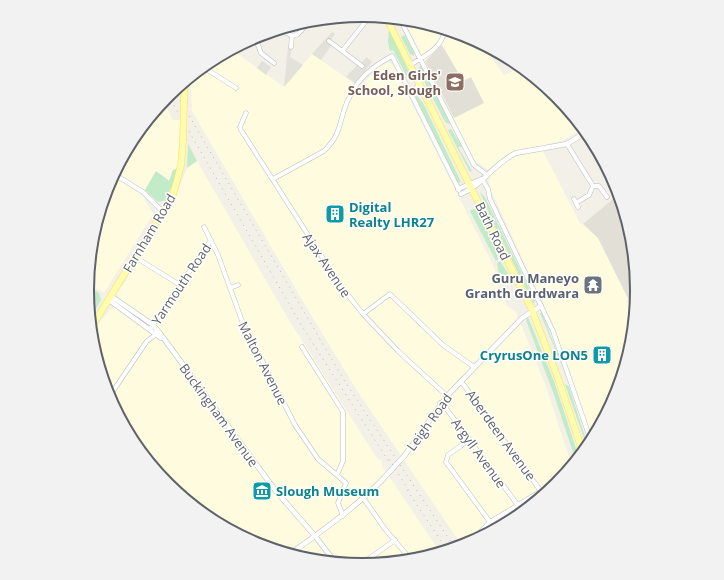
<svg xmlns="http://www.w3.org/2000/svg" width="724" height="580" font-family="'Open Sans',sans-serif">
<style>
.commercial{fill:#fffbdf}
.industrial{fill:#e2e2db}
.education{fill:#e2e0d6}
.green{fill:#c2ebc7}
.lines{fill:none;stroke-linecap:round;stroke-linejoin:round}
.minor-casing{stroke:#bbbec3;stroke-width:5}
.tertiary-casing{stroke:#bbbec3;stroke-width:5.5}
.primary-casing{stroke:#fde255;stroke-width:7}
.minor{stroke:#fff;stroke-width:4}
.tertiary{stroke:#fff;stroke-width:4.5}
.primary{stroke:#fffbaf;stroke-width:6}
.rail{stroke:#b8b9ba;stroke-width:1;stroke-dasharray:1 5;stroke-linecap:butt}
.tertiary-bridge-casing{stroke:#bbbec3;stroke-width:5.5;stroke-linecap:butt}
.primary-bridge-casing{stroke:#fde255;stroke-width:7;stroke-linecap:butt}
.tertiary-bridge{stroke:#fff;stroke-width:4.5}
.primary-bridge{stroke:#fffbaf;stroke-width:6}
.labels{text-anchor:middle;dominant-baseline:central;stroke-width:3;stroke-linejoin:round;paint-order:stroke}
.education-label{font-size:13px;font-weight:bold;fill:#785e54;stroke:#fff;text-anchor:end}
.culture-label{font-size:13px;font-weight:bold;fill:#0d838f;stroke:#fff;text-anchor:start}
.street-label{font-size:13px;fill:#5e6269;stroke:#fff}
.worship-label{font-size:13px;font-weight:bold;fill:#5b616d;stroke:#fff;text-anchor:end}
.rim{fill:none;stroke:#5e6269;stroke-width:2}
</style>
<rect width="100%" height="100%" fill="#f2f0e7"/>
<!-- commercial -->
<path class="commercial" d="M403,19L416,20L467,36L481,43L504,75L522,67L557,96L583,128L562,141L547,144L543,151L580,223L583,224L598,238L628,299L626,301L635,314L632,344L616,395L592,440L556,332L490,188L489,175L492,172L474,160Z
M232,49V50L284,87L312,54L354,83L359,89L376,69L388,62L392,64L495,269V280L507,306L515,311L523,329L545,384L572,466L556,485L515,519L462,546L356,389L305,305L189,106L192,109L190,77L209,61Z
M163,101L173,120H180L178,168L169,181L167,178L156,171L145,190L115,171L133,137Z
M197,161L287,317L377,458L382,461V466L440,552L415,560L362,565L308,560L257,544L209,519L167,484L133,443L108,395L92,343L91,332L110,310L114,308L119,299L117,294L142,256L173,202L187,168Z
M112,176L143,196L153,214L104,293L88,283V275L96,262L90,258L92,241L102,225L98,217L108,185Z"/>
<!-- industrial -->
<path class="industrial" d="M332,32L335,34L330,41L333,43L321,60L312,54Z
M288,47L292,48L290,57L303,65L284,87Z
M367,57L372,62L355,83L346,77L357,65L351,60L354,58L361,63Z
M262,61L271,67L266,75L257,68Z"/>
<!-- education -->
<path class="education" d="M442,45L463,81L471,77L484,103L454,118L425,61Z
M619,194L632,237L637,290L635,312L598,238L583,224Z"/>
<!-- green -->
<path class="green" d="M389,29L413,81H411L407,77L393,50L390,51L388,42Z
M405,35L414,52V56L410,54L401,37Z
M421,65L450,123L449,124L445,122L418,69Z
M416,95L423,103L461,182L457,183L415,100Z
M451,129L462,147H458L472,171L470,172L451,136L448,130Z
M188,144L197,161L187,168Z
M178,168L172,186L164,201L158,202L145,190L156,171L169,181L173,170Z
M480,192L485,197L535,301L533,303L490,216Z
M473,209H476L494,245L498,259L496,261L470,211Z
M500,261L509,275L500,280L497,263Z
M87,285L99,293L101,300L90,319Z
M540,313H542L570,385Z
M528,317L555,384L579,458L576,461L554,395L526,320Z
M565,384L569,387L588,446L587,447Z"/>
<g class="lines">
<defs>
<path id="minor" d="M400,19L474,165L487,175
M280,29L292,36L298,34L311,20
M255,37L261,53L274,63
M329,41L362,66
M291,47L292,36
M343,50L366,21L374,16
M410,65C424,57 445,46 444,29
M203,67L236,88
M411,93L420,84
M246,113L240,127L241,130L340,285L363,314L398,351L447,396
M567,144L593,186
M114,174L143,192L163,212
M273,179L324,151C344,132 338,118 350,96C358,78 375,65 392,56L459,190
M482,179L488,189L490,199L553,331L591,441
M593,186H599L607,197
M574,199L578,207
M576,203L589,195L593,186
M204,227L218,255L242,321L295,425L318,459L346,483L338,503L343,516
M135,257L180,285
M230,288L238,285
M363,314L390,294L443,345L474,367
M150,329L211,240
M302,347L343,412V461L337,475
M461,381L540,490
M109,397L147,341L158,333
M440,403L445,407L517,504
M469,440L448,455L446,462L490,522
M364,499L385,529L411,560
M479,538L481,531L490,522L561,479
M360,565L395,540"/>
<path id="tertiary" d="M458,189L482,179
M461,194C483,185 494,163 516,153L567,144L586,132
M111,296L153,325L159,332L275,490L315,536L335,562
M109,300L161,338
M405,455L447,396L522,318L541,306
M290,554C323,530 355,508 383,479"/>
<path id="primary" d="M386,17L532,310L559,381L583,453
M184,100L185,81
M91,328L173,195L181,165L183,141"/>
</defs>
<!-- minor casing -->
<use href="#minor" class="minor-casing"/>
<!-- tertiary casing -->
<use href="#tertiary" class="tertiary-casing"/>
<!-- primary casing -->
<use href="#primary" class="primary-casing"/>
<!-- minor -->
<use href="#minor" class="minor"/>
<!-- tertiary -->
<use href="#tertiary" class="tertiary"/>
<!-- primary -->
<use href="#primary" class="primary"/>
<!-- rail -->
<path class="rail" d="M174,90L344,380L455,548
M168,95L303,328L391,465
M389,459L411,494
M407,490L447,550"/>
<defs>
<path id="tertiary-bridge" d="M383,479L405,455"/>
<path id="primary-bridge" d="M183,141L184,100"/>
</defs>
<!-- tertiary-bridge casing -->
<use href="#tertiary-bridge" class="tertiary-bridge-casing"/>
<!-- primary-bridge casing -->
<use href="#primary-bridge" class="primary-bridge-casing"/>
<!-- tertiary-bridge -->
<use href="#tertiary-bridge" class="tertiary-bridge"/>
<!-- primary-bridge -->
<use href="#primary-bridge" class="primary-bridge"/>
</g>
<!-- icons -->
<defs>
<symbol id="school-square" viewBox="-11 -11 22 22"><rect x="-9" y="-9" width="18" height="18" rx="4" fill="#8d6e63" stroke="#fff"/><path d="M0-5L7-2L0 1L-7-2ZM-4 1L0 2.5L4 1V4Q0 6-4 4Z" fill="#fff"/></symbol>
<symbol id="building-square" viewBox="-11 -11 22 22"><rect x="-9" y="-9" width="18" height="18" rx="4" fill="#0f9aa8" stroke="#fff"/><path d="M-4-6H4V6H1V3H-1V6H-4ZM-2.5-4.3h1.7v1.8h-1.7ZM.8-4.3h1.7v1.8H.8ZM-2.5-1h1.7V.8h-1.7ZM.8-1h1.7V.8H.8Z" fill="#fff"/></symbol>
<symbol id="temple-square" viewBox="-11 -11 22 22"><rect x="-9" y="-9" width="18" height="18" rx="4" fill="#6b7280" stroke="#fff"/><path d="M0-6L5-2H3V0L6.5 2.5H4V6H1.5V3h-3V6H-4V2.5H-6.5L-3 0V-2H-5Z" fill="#fff"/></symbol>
<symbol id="museum-square" viewBox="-11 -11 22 22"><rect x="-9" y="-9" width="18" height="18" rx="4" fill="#0f9aa8" stroke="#fff"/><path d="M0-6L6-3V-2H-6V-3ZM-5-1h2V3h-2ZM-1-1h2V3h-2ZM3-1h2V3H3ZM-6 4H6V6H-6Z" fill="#fff"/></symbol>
</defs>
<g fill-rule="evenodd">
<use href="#school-square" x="444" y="71" width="22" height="22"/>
<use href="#building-square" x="324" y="203" width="22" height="22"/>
<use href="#temple-square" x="582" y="274" width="22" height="22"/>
<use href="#building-square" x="591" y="344" width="22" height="22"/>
<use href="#museum-square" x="251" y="480" width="22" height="22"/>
</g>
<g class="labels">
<!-- education labels -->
<g class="education-label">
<text x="441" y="75">Eden Girls'<tspan x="441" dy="15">School, Slough</tspan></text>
</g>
<!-- culture labels -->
<g class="culture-label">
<text x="349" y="207">Digital<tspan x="349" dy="15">Realty LHR27</tspan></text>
<text x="588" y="355" text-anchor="end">CryrusOne LON5</text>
<text x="276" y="491">Slough Museum</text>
</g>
<!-- street labels -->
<g class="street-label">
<text transform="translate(493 231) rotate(64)">Bath Road</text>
<text transform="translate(149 233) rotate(-59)">Farnham Road</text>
<text transform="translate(327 265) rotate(56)">Ajax Avenue</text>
<text transform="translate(181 284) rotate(-56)">Yarmouth Road</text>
<text transform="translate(263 363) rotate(63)">Malton Avenue</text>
<text transform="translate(219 415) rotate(54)">Buckingham Avenue</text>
<text transform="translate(429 422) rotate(-54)">Leigh Road</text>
<text transform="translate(501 435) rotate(54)">Aberdeen Avenue</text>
<text transform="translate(479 453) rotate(54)">Argyll Avenue</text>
</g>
<!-- worship labels -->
<g class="worship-label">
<text x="579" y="278">Guru Maneyo<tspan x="579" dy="15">Granth Gurdwara</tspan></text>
</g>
</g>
<!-- crop -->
<path d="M0 0H724V580H0ZM94 290a268 268 0 1 1 536 0a268 268 0 1 1-536 0Z" fill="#f2f2f3" fill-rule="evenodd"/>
<path class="rim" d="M94 290a268 268 0 1 1 536 0a268 268 0 1 1-536 0Z"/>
</svg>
